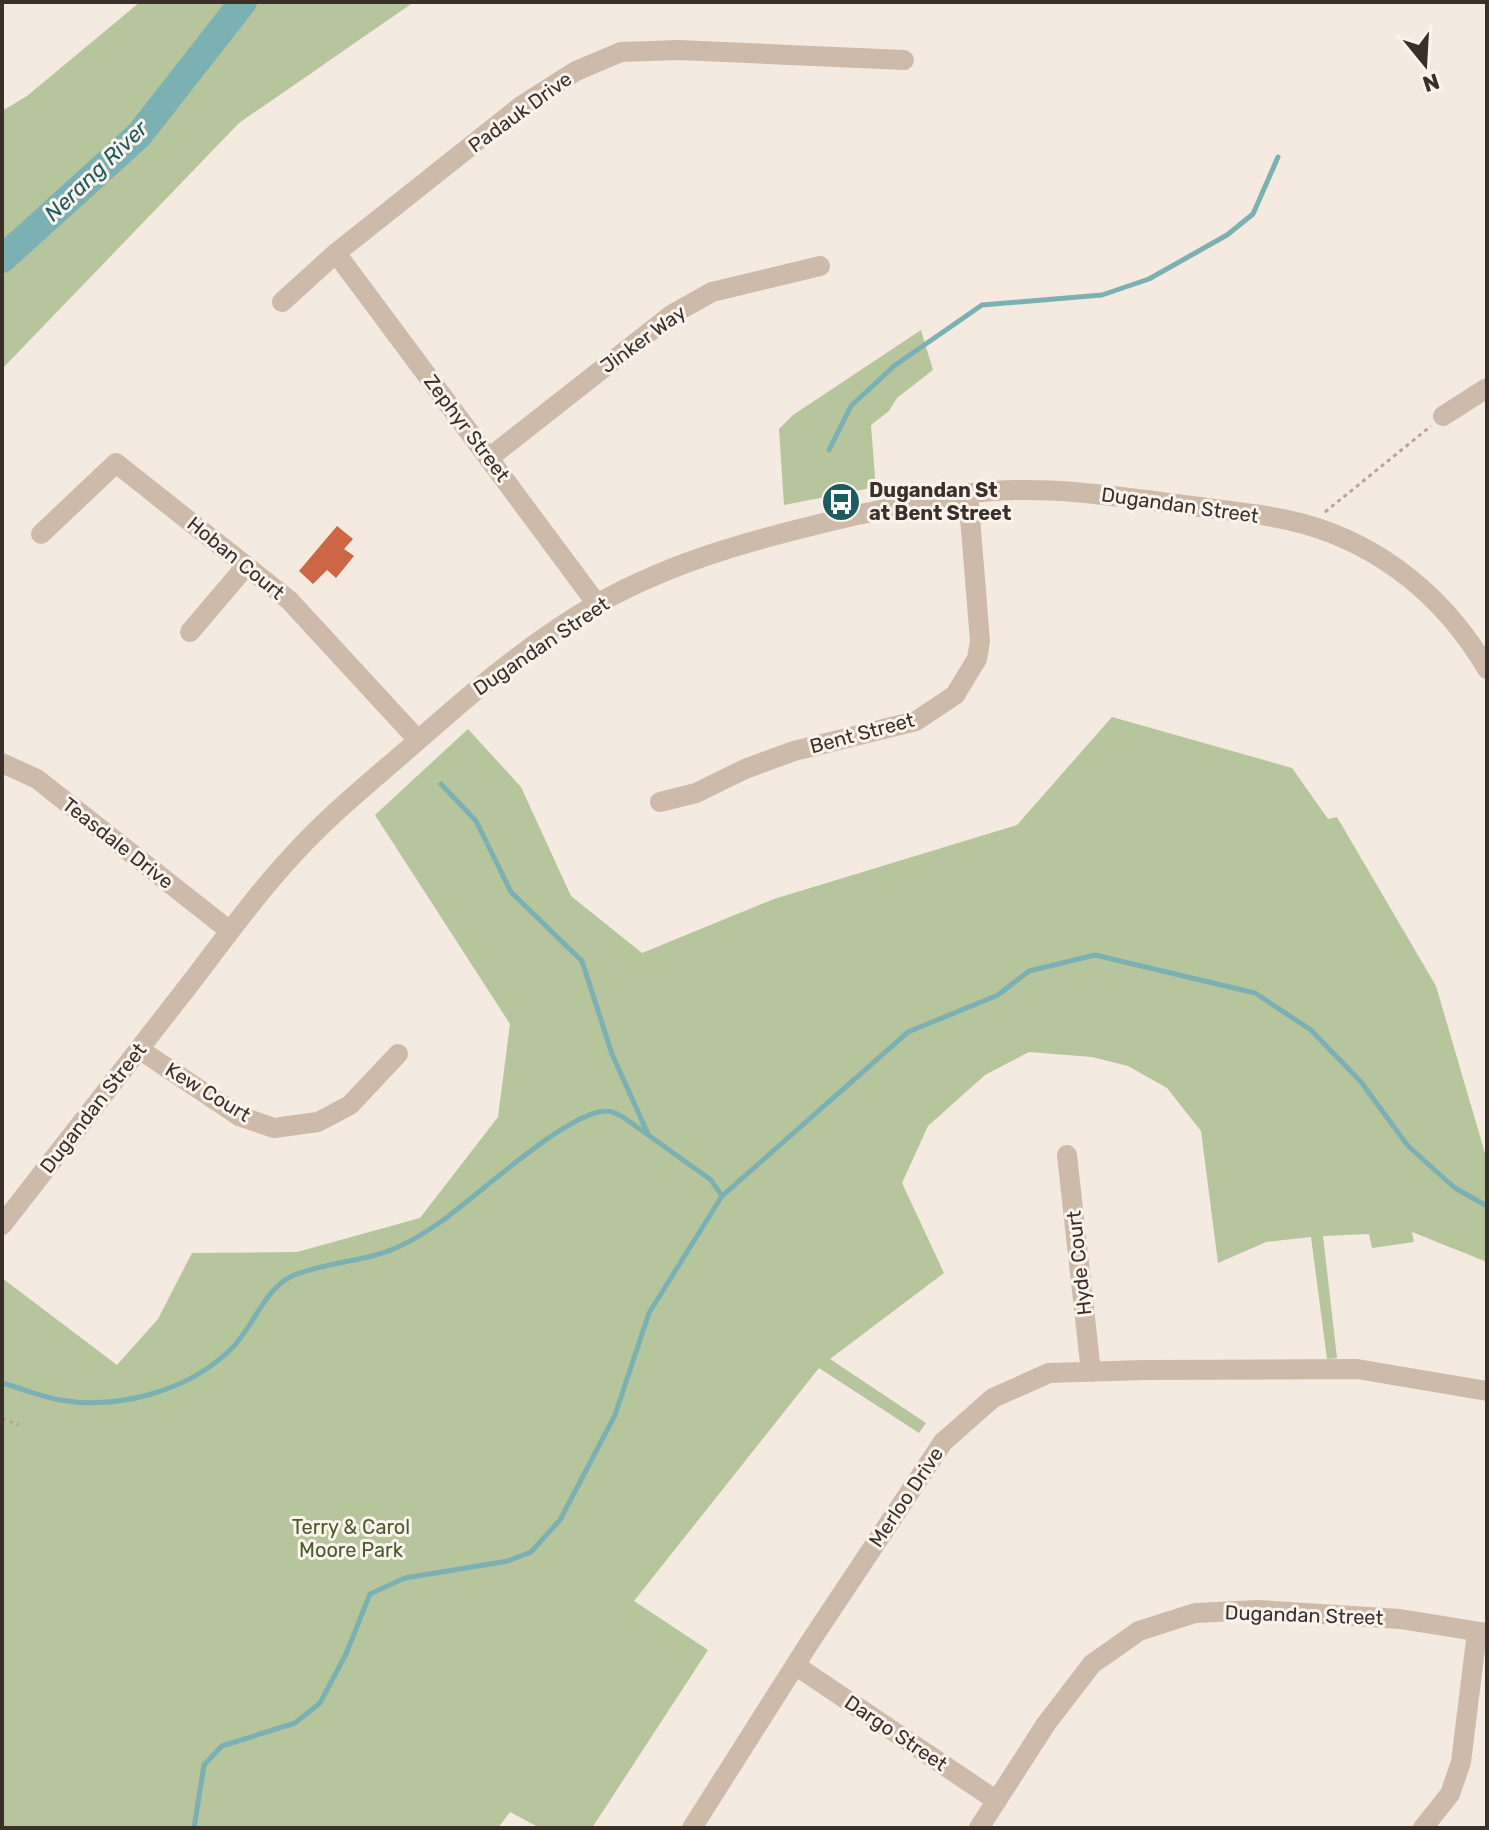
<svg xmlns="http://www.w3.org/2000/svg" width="1489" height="1830" font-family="Rubik,sans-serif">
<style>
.green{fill:#b7c59d}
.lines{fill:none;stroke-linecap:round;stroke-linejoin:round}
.stream{stroke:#7cb1b3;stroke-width:5}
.river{stroke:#7cb1b3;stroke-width:28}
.building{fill:#cd6644}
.path{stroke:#baa493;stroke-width:3;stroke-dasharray:4 4;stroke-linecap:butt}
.minor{stroke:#cebaa9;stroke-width:20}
.labels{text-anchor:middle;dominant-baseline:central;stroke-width:6;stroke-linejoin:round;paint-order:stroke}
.street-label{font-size:20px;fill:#3b2f2a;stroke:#fbf4ec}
.poi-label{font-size:20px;font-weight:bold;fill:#3b2f2a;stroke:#fbf4ec;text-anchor:start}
.park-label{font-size:20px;fill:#495b2b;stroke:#fbf4ec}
.water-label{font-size:22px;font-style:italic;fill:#1c5b5f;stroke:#fbf4ec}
</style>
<rect width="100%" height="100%" fill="#f4eadf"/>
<!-- green -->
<path class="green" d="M140,2H414L239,123L2,369V111L27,96Z
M921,330L933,370L897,398L889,411L871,425L875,477L871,488L784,505L779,429L793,415Z
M1112,717L1292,768L1328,819L1337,817L1436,986L1487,1160V1262L1412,1232L1414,1242L1372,1248L1369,1234L1323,1236L1337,1358L1327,1359L1311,1237L1266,1242L1218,1263L1201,1131L1167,1088L1128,1066L1092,1057L1029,1052L985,1075L928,1126L902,1183L944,1273L830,1359L926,1423L919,1433L819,1368L634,1601L708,1650L592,1828H540L510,1812L498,1828H2V1278L117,1365L158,1319L192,1253L297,1252L420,1218L498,1117L510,1024L375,815L468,729L521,787L571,896L642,953L774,899L1017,825Z"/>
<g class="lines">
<!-- stream -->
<path class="stream" d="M829,450L851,406L894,366L982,305L1102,295L1149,279L1227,235L1253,214L1278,157
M441,784L476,821L511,892L582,961L612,1054L648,1134
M2,1383C21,1388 41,1397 60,1400C118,1410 187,1391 229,1351C252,1330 260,1298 285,1280C302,1268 350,1262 372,1256C398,1250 420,1236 442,1221C476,1197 569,1110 607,1111C612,1111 619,1115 623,1117L711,1180L722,1196
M194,1828L204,1765L222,1746L295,1723L320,1703L346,1654L370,1594L405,1578L508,1561L531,1552L560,1520L615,1415L649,1313L722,1196L908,1032L998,995L1029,971L1095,955L1255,993L1311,1030L1361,1082L1408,1146L1455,1188L1487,1206"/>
<!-- river -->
<path class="river" d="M2,259L139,135L243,2"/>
</g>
<!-- building -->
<path class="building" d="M337,526L353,539L344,549L354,556L336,578L327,570L313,584L299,571Z"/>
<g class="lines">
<!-- path -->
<path class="path" d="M1325,512L1431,426
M2,1418L19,1425"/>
<!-- minor -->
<path class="minor" d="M336,253L597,604
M282,302L336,253L521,106L576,71L621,52L679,50L904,60
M1443,416L1487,388
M489,458L671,315L712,292L820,266
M41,534L116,463L289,600L418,740
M190,632L246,566
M2,763L37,779L230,931
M660,802L696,793L745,769L794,751L916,721L955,695L977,659L980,641L968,493
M139,1049L239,1116L274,1128L318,1122L350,1105L398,1054
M1067,1155L1091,1372
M2,1225C64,1145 126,1065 189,985C222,942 255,896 292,856C327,817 368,784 407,750C467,697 527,644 597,604C678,558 767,536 857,515C902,506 948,494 993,491C1055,487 1116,496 1177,504C1219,510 1263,513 1304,524C1383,546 1446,599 1487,669
M795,1665L997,1801
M692,1828L808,1645L943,1442L993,1398L1049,1373L1144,1370L1357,1369L1487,1391
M979,1828L1046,1724L1092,1664L1139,1631L1195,1613L1258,1610L1400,1619L1487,1633
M1423,1828L1450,1794L1461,1762L1477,1632"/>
</g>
<!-- icons -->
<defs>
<symbol id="bus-disc" viewBox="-11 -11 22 22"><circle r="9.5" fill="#1c5b5f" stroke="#fbf4ec"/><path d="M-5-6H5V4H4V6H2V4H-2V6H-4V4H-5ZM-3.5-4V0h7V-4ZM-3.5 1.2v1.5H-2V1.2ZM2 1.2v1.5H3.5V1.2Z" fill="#fff"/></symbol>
</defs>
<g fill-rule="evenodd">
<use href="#bus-disc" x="819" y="480" width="44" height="44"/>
</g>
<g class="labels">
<!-- street labels -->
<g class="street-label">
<text transform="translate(520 112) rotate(-36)">Padauk Drive</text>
<text transform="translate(643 339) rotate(-36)">Jinker Way</text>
<text transform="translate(467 428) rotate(53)">Zephyr Street</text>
<text transform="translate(1180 505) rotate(8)">Dugandan Street</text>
<text transform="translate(236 558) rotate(39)">Hoban Court</text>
<text transform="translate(541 646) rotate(-34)">Dugandan Street</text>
<text transform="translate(862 733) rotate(-15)">Bent Street</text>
<text transform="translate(118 843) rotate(38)">Teasdale Drive</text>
<text transform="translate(208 1092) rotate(31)">Kew Court</text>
<text transform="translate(93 1108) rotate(-52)">Dugandan Street</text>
<text transform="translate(1079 1263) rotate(-96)">Hyde Court</text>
<text transform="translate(906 1497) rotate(-56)">Merloo Drive</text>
<text transform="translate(1304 1615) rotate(2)">Dugandan Street</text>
<text transform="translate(896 1733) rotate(34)">Dargo Street</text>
</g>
<!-- poi labels -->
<g class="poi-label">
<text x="869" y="490">Dugandan St<tspan x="869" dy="23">at Bent Street</tspan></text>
</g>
<!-- park labels -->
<g class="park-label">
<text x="351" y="1527">Terry &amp; Carol<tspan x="351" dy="23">Moore Park</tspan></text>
</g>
<!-- water labels -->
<g class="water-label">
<text transform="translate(96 171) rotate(-44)">Nerang River</text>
</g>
</g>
<!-- border -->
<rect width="1489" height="1830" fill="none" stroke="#3b2f2a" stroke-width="8"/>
<!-- north arrow -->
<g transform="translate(1425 64) rotate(162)" stroke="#fbf4ec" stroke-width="6" paint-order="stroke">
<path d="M0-6L14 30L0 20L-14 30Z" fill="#3b2f2a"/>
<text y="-12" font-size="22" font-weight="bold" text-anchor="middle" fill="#3b2f2a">N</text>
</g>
</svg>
